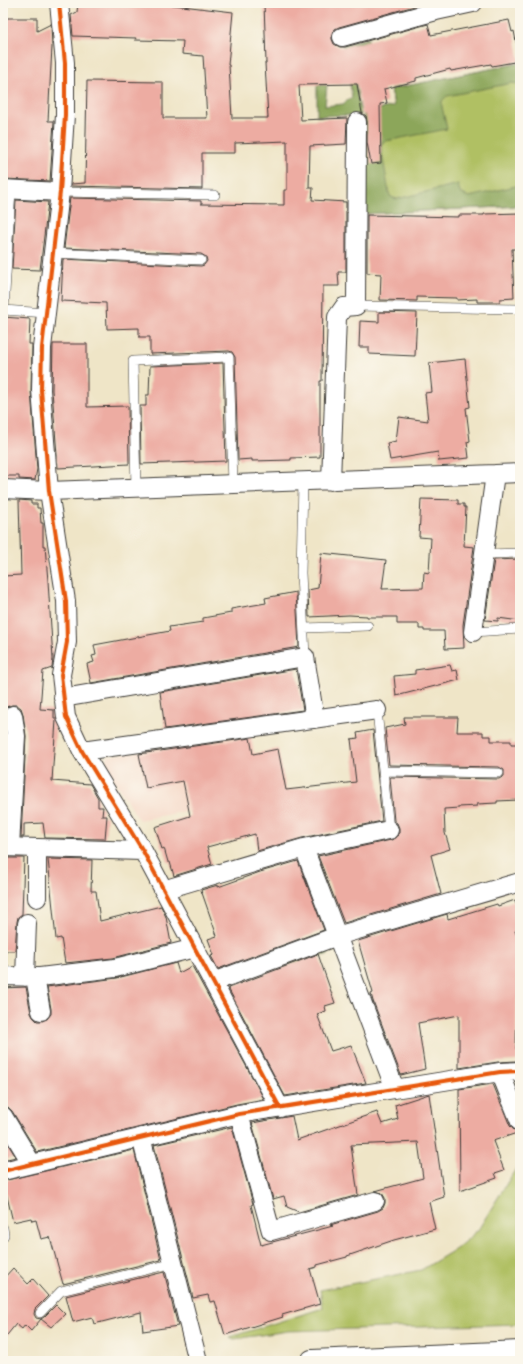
<svg xmlns="http://www.w3.org/2000/svg" width="523" height="1364" font-family="Alegreya,serif">
<style>
.built{fill:#f5d3c1}
.green{fill:#b0c064;stroke:#666e40}
.forest{fill:#8ca65a;stroke:#54613b}
.building{fill:#edaca2}
.lines{fill:none;stroke-linecap:round;stroke-linejoin:round}
.lane-casing{stroke:#3c3a36;stroke-width:10}
.street-casing{stroke:#3c3a36;stroke-width:20}
.primary-casing{stroke:#3c3a36;stroke-width:24}
.lane{stroke:#fff;stroke-width:9}
.street{stroke:#fff;stroke-width:18}
.primary{stroke:#fff;stroke-width:22}
.cycleway-casing{stroke:#fbf7ec;stroke-width:6}
.cycleway{stroke:#e8590c;stroke-width:4}
</style>
<rect width="100%" height="100%" fill="#fbf7ec"/>
<filter id="ink" filterUnits="userSpaceOnUse"><feTurbulence type="fractalNoise" baseFrequency=".025" numOctaves="2"/><feDisplacementMap in="SourceGraphic" scale="8" xChannelSelector="R" yChannelSelector="G"/><feConvolveMatrix kernelMatrix="1 2 1 2 8 2 1 2 1" color-interpolation-filters="sRGB"/></filter>
<filter id="wash" filterUnits="userSpaceOnUse"><feTurbulence type="fractalNoise" baseFrequency=".012" numOctaves="4" result="noise"/><feDisplacementMap in="SourceGraphic" scale="16" xChannelSelector="R" yChannelSelector="G"/><feGaussianBlur stdDeviation="0.9" result="paint"/><feColorMatrix in="noise" values="0 0 0 0 0 0 0 0 0 0 0 0 0 0 0 0 0 1.4 0 .05"/><feComposite in="paint" operator="in"/></filter>
<g filter="url(#wash)">
<rect width="100%" height="100%" fill="#efe5c7"/>
<!-- built -->
<path class="built" d="M251,733L262,797L139,820L104,764L108,756Z"/>
<!-- green -->
<path class="green" d="M520,63V206L362,214L364,112L394,106L391,89Z
M520,1162V1324L288,1331L234,1339L230,1337L323,1308L320,1290L421,1270L456,1249L478,1230Z"/>
<!-- forest -->
<path class="forest" d="M368,38V41L349,45L361,115L317,116V85H327L325,106L343,104L352,97L343,44Z
M520,63V84L512,83L447,96L442,101V107L447,129L386,141L382,143L381,147L389,193L391,197L397,199L458,184L460,193L469,197L520,185V206L362,214L364,112L394,106L391,89Z
M327,949L329,954L287,967L283,972L281,964Z"/>
<g id="blocks">
<!-- building -->
<path class="building" d="M78,3H157L233,12L228,65H229L232,118H268L265,63H266L264,3H422V4L339,27L335,29L332,34V39L334,44L340,47H345L428,24L431,35L509,20L512,32L514,31L520,61L492,66L491,64L451,71L450,69L416,78V81L384,89L387,103L380,104L381,163L371,164L367,142V122L366,116L362,113L357,84L299,85L301,120L347,118L346,144L310,146L309,188H313L312,200L346,202V272H338L339,286H323L322,381H320V457L291,458V460L252,461V459L238,460L235,357L232,352L229,351L150,354V337H139V328L107,329L106,303L61,301L63,259L201,266L204,265L207,261L206,257L201,254L64,248L70,198L201,201V204L284,205V190H287V141L235,143V153H202V189L71,186V184L85,183L87,81L163,82V118H207L203,56L182,54L183,41L135,40L136,38L73,36L71,15L77,12Z
M6,18H37V31L51,24L52,47L48,121H54L50,181L3,179V64H6Z
M16,200L48,202L40,270L12,269Z
M520,213V249H512L514,298L500,299V302H477V299L457,300V298L417,297V301L380,300L381,274L367,273V215L459,217V215H484V214Z
M379,312L417,313L415,356L369,354V347H359L360,321L379,322Z
M3,317L30,319L29,344H32L31,391L37,469L35,480L19,479V476H3Z
M53,344H87V407L128,406L129,464L58,468L52,390Z
M465,359L470,407L466,408L470,441L467,442L469,458L439,461L438,452L390,460L387,443L396,441L399,417L428,421L425,393L432,392L429,363Z
M223,363L226,461L141,464L140,406H146V395H149L150,366Z
M421,499L458,500V504H464V507H466L464,546L474,547L463,625L464,648L445,649L444,631H424V629H419V624H397V617H367V616L349,615L309,617L308,590L318,588L321,553L386,560L382,589L423,588L424,572L429,573L431,538L419,537Z
M19,500L31,501V504H37V508H40L41,523H43V546H45L48,581L53,659L52,668L43,671L40,709L54,710V718H56V720L52,781L90,784L98,798V807H103L102,816H107L105,839L45,838L43,823L24,824V837H21L26,736L23,714L21,708L17,705H12L6,707L3,713V576L21,575Z
M520,559V621L498,618V621L485,620L494,560Z
M296,592L299,647L91,683L87,664L94,662L92,656L96,655L94,645L170,631L169,627L203,622V618L231,613V609L266,603L265,598Z
M450,665L452,671L457,670L459,680L396,696L394,676L415,674V670Z
M296,669L303,710L165,729L160,692Z
M404,717H458L457,732H483V736H491V741H511V744H520L519,800L497,801V803L477,804V806L459,807V808L444,809L445,833L450,849L431,855L441,894L344,923L318,856L391,840L396,838L399,833V828L397,823L394,821L390,777L499,779L504,776V770L499,767L389,765L385,728L405,724Z
M3,719L5,736L3,782Z
M373,730L382,821L302,838L257,851L255,834L207,847L212,864L174,876L170,862H168L164,848L162,849L155,827L190,816L183,781L146,788L139,754L250,738L253,754L278,749L286,790L356,782L351,739L358,738L357,733Z
M3,858H24L22,914L18,917L17,922L15,951H3Z
M48,859L92,860L91,891H96L100,921L161,906L166,917L171,943L113,958L65,963L61,938L56,939Z
M298,861L324,930L218,969L211,956L214,955L208,939L217,936L201,890L218,885V887L260,872Z
M515,900L520,915V929L515,931L519,941L520,983V998H517L516,1049H518L517,1061L498,1062L459,1068V1015L418,1023L425,1069L401,1075L373,1001L371,994L373,993L358,941L447,914L448,919L497,904L498,906Z
M318,954L335,1003L325,1006L326,1011L317,1014L331,1051L351,1045L366,1083L285,1096L228,988Z
M176,963L179,973L192,966L264,1099L237,1104L37,1152L12,1111L8,1107L3,1106V988L26,987L31,1013L33,1017L37,1021H42L47,1019L51,1014V1009L47,987L117,978Z
M493,1084L510,1126L514,1130L520,1132L493,1141L504,1170L495,1173L497,1178L460,1191L459,1089Z
M429,1094L444,1197L429,1202L435,1229L394,1240L347,1256V1257L317,1265V1267L310,1269L320,1304L282,1315L283,1317L225,1335L215,1301L210,1302L208,1295L193,1298L154,1145L232,1127L253,1204L251,1205L261,1245L333,1226L330,1225L378,1211L383,1208L385,1203V1198L382,1193L375,1191L423,1178L418,1142L351,1145L358,1195L299,1212L287,1207L284,1196L273,1199L252,1123L292,1116L297,1140L377,1112L382,1124L398,1119L395,1105Z
M3,1136L16,1157L3,1160Z
M134,1150L161,1260L63,1284L50,1237L41,1239L36,1220L32,1221L31,1218L13,1222L6,1192H3V1181Z
M13,1268L28,1284L33,1279L48,1296L35,1309L34,1314L36,1318L41,1319L44,1317L56,1305L65,1314L51,1327L41,1319L31,1331L25,1325L22,1329L16,1324L3,1340V1279Z
M164,1272L178,1326L143,1331L141,1312L94,1324L92,1317L73,1322L66,1296Z"/>
</g>
</g>
<g filter="url(#ink)">
<use href="#blocks" fill-opacity="0" stroke="#3c3a36" stroke-width="1"/>
<g class="lines">
<defs>
<path id="lane" d="M60,192L215,195
M53,253L201,260
M356,306L520,309
M3,310L47,313
M4,310L11,190
M303,482L301,573L305,657
M136,488L133,361L229,357L233,484
M484,554L520,553
M304,628L368,626
M473,632L520,629
M377,710L389,830
M383,771L499,773
M3,1228L4,1235L3,1237
M40,1313L61,1291L174,1263"/>
<path id="street" d="M59,3L65,63V115L60,192L42,348L41,390L49,491L66,601L67,642L61,675L66,717L82,751L143,851L280,1108
M342,37L436,11L473,3
M3,189L60,192
M331,481L337,317L344,307L356,306L357,122
M3,489L49,491L520,473
M473,632L495,474
M63,698L305,657L315,719
M82,751L377,710
M3,847L143,851
M10,847L16,736L13,715
M304,848L395,1089
M163,890L304,848L389,830
M37,898V848
M3,976L40,977L115,968L195,948
M25,977L27,923
M35,977L41,1011
M213,982L337,936L520,882
M500,1072L520,1122
M239,1114L271,1231L375,1201
M3,1116L32,1164
M141,1137L198,1361
M3,1171L239,1114L500,1072L520,1071"/>
<path id="primary" d="M312,1361L520,1352"/>
</defs>
<!-- lane casing -->
<use href="#lane" class="lane-casing"/>
<!-- street casing -->
<use href="#street" class="street-casing"/>
<!-- primary casing -->
<use href="#primary" class="primary-casing"/>
<!-- lane -->
<use href="#lane" class="lane"/>
<!-- street -->
<use href="#street" class="street"/>
<!-- primary -->
<use href="#primary" class="primary"/>
<defs>
<path id="cycleway" d="M59,3L65,63V115L60,192L42,348L41,390L49,491L66,601L67,642L61,675L66,717L82,751L143,851L280,1108
M3,1171L239,1114L500,1072L520,1071"/>
</defs>
<!-- cycleway casing -->
<use href="#cycleway" class="cycleway-casing"/>
<!-- cycleway -->
<use href="#cycleway" class="cycleway"/>
</g>
</g>
<!-- margin -->
<rect width="523" height="1364" fill="none" stroke="#fbf7ec" stroke-width="16"/>
</svg>
